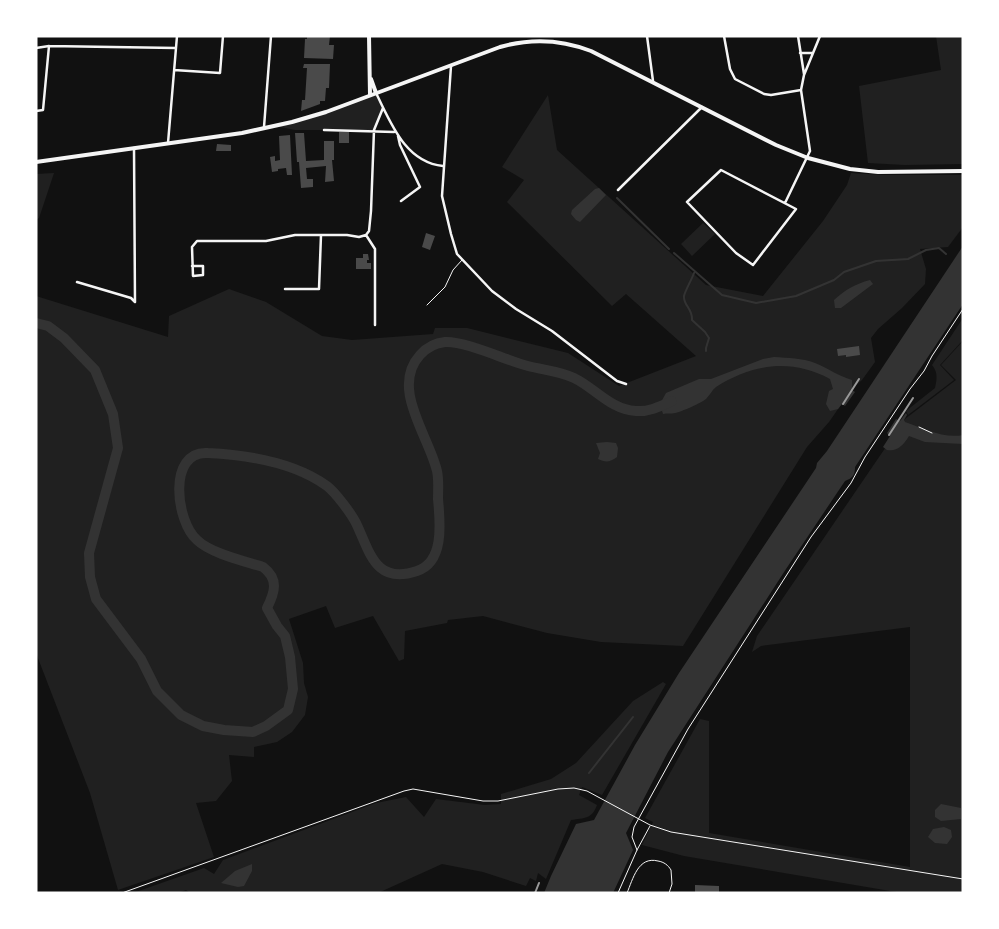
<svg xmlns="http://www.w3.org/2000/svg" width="999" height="929" font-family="'Titillium Web',sans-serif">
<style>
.green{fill:#202020}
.water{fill:#333}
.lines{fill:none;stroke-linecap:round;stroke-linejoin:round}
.stream{stroke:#333;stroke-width:2}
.river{stroke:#333;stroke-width:10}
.building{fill:#4a4a4a}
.path{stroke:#f5f5f5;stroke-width:1}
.service{stroke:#f5f5f5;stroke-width:1}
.minor{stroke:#f5f5f5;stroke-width:2.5}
.secondary{stroke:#f5f5f5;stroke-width:4}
.primary{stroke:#f5f5f5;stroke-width:4}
.rail{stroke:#9a9a9a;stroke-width:2}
</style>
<rect width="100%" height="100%" fill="#111"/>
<!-- green -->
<path class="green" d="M936,36H963V164L905,165L868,163L859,86L941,70Z
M376,93L383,108L374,130H295L275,126Z
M548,95L557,150L706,285L763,296L823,221L847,185L851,173L883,175H963V227L948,247L920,249L926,269L925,284L902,308L878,329L871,338L875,362L862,380L852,389L829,422L807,447L683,646L601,642L547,633L483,616L448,620L447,623L405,631L404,659L399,661L373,616L335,628L326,606L289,619L303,663L304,683L308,697L305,715L292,732L277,742L254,747V757L229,755L232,781L216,801L196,803L214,857L118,890L90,793L36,653V296L168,337L169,316L229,289L266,302L322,336L352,340L433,334L435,328H467L568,353L619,386L696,356L626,294L612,306L507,202L524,180L502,167Z
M54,173L39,218L36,220V174Z
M703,223L715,234L692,256L681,244Z
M963,318V340L940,365L954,380L908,415L906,411L935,388C937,379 938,372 932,365Z
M963,341V893H902L684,856L642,845L653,822L645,818L700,719L709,721V833L910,867V627L761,646L752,652L757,636L905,419L956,380L941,365Z
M663,682L666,684L602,795L582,787L579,795L597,805C592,819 585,818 571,820L546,879L538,873L536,881L530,878L526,886L483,872L442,864L378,893H190L186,890L178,893H133L204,868L214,874L223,860L376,803L406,797L424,817L436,799L485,805L501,804V794L551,779L576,763L633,701Z"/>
<!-- water -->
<path class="water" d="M599,188L606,195L580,222L576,220L571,214L572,210L595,189Z
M963,246V304L855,467C855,475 853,478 845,481L786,569L668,752L626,833L633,850L613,893H544L551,876L576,824L594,820L635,745L679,673L816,468L817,463L827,451Z
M870,280L873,284L841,308H835L834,300C845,290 855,284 870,280Z
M774,357C788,358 802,358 815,363C828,368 838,376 852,380V390L855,392L845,406L842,404L838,409L830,411L826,404L829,391L833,389L830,379C791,358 753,364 716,387C712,390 710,395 706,399C701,403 681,412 675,413C671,414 667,413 663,414L660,404L666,393L699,379H711L763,359Z
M906,413L907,415L904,420L905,422C922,428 944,439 963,435V444L925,442L909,436C904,444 898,452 887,450L883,447L890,436L887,433L896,419L900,421Z
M607,442L616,443L618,448L617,457C610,462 606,463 598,459L600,453L596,443Z
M941,804L961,808V819L941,821L935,817V810Z
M944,827L951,830L952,837L947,844L935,843L928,837L933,829Z
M252,864V871L244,886L238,887L221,883L235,871Z"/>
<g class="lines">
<!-- stream -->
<path class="stream" d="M617,198L669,249
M674,253L722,295L756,303L796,296L834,280L844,272L876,261L908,259L926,250L939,248L946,254
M694,273C692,279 685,291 684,296C683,305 693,309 692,320L705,332L709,338L706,348V351
M589,773L633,717"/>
<!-- river -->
<path class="river" d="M36,323L48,326L64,338L95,370L113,414L118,448L89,553L90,577L96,599L141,659L157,691L181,715L203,726L224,730L253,732L266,726L288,710L293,689L290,657L285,636L277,626L267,608C275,592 279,579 263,567C244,561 210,553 197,540C176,522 167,450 208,453C248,455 294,462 327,486C335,492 351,513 356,523C370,552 375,585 417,571C445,562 440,521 438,499C438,490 439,480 437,471C429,436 390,388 420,355C427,347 435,343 445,342C466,341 505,360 528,366C543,370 559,371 574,378C595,388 611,410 636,411C649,412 661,406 672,401"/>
</g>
<!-- building -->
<path class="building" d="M307,36H330L329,45H334L333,59L304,58L305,39H307Z
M304,64H330L329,88H326L325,101H320V104L301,111L302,100H305L307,68H303Z
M339,132H349V143H339Z
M295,133H304L306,161L324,160V141H334V160H332L334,181L325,182L326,166L306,168L307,179H313V187L301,188L299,162H297Z
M290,135L292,175H287L286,168L278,169V171L272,172L270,157L275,156V161L280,160L279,136Z
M217,144L231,145V151H216Z
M426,233L435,236L430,250L422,247Z
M363,254H368L369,260H367V263H371V269H356V258H363Z
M859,346L860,355L846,357V355L838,356L837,349Z
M695,885L719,886V893H695Z"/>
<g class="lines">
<!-- path -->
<path class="path" d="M919,427L932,433
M637,850L632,837L634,827L688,729L811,537L851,483L865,457L910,389L924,371L932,356L963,309
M122,893L404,791L413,789L483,801H498L558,789L574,788L587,791L650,825L671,832L963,879
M618,893L637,850L650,826"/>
<!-- service -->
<path class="service" d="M427,305L445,287L453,270L462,260
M627,893C633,879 638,856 658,861C664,862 668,865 671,870L672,884L669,893"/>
<!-- minor -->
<path class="minor" d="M647,36L653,81
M724,36L730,69L735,79L764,94L771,95L801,90
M798,36L804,74
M36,48L49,46L176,48
M800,53H813
M451,66L442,196L451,234L457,254L492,291L516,309L552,331L617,381L626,384
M174,70L220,73L223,36
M376,93C391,123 405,162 443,166
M36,111L43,110L49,46
M264,127L271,36
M324,130L394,132
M398,136L400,145L420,187L401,201
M168,143L177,36
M721,170L796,209L753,265L736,253L687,202Z
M618,190L702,107
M785,203L810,151L801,90L804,75L820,36
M192,266H203V275L193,276L192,247L197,241H266L295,235H347L359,237L366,235
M77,282L131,298L135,302L134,148
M285,289H319L321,235
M375,325V249L366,235L369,231L371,211L374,130L383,108"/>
<!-- secondary -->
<path class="secondary" d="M369,36L370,95
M371,79L376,93"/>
<!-- primary -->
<path class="primary" d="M36,162L242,133L292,122L326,112L500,47C531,38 560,39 591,51L776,145L808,158L850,169L878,172L963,171"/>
<!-- rail -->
<path class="rail" d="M843,404L859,379
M889,435L913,398
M535,893L539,883"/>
</g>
<!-- border -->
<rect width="999" height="929" fill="none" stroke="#ffffff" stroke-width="75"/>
</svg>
